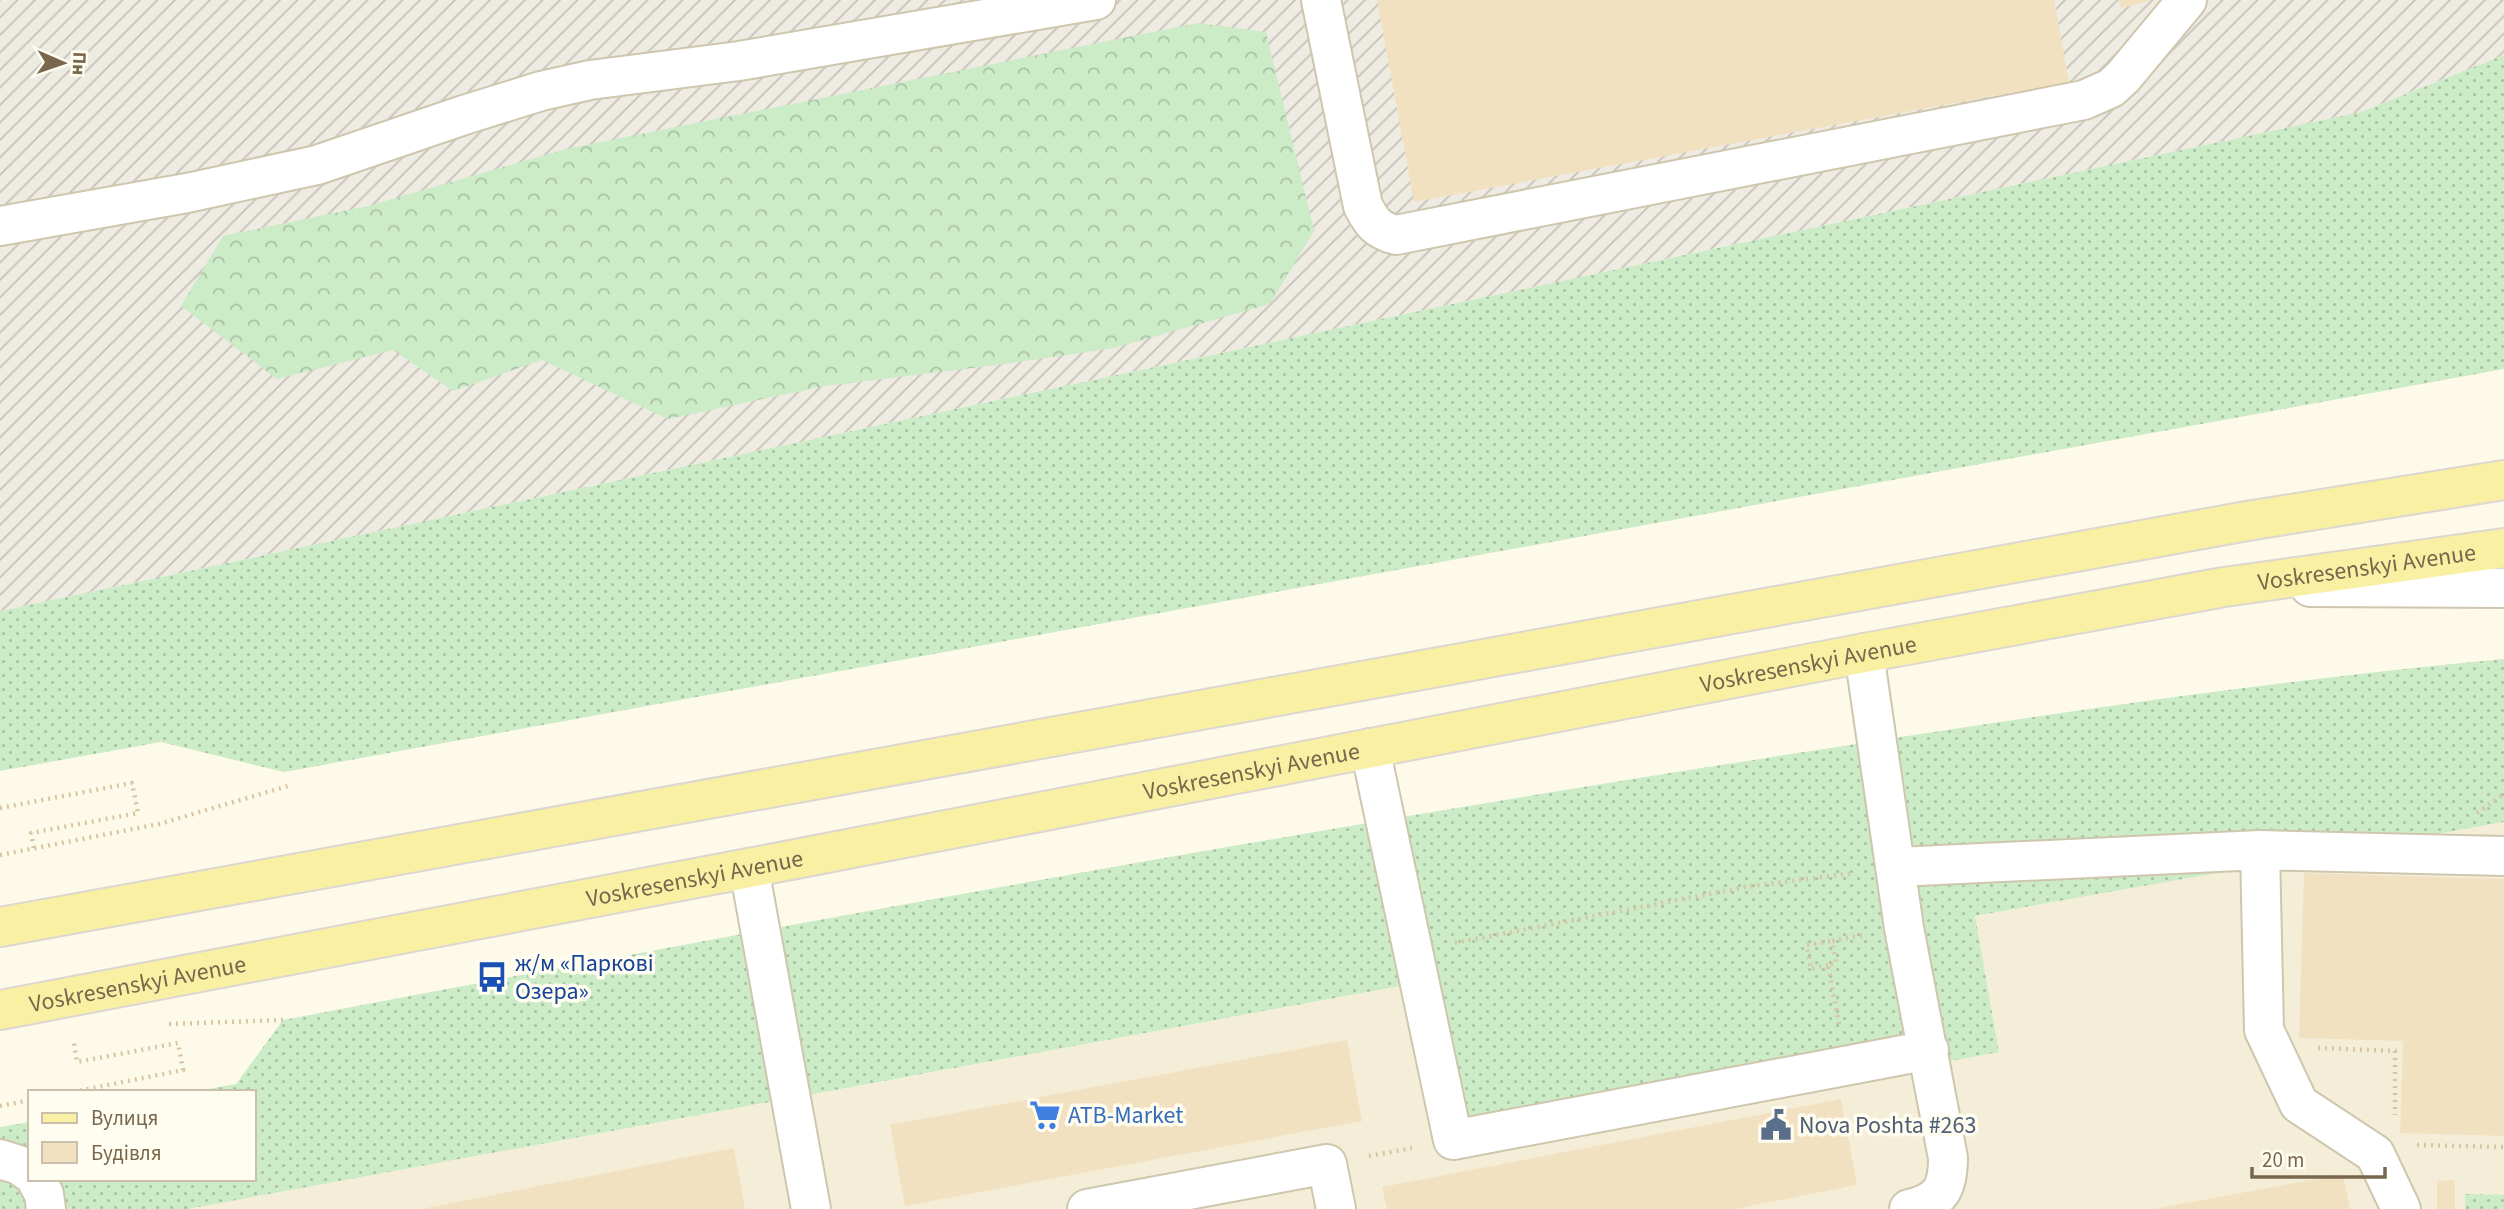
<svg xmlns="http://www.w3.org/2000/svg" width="2504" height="1209" font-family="'Source Sans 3',sans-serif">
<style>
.residential{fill:#f4eed8}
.industrial{fill:url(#industrial-furrows)}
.grass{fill:url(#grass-dots)}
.forest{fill:url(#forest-crowns)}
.building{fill:#f2e1c1}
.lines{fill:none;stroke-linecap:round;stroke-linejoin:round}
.minor-casing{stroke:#cfc6ae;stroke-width:42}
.major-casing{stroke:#dcd7d0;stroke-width:42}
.path{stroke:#d8c5a3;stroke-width:4.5;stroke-dasharray:2 5;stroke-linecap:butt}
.minor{stroke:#fff;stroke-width:38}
.major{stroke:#faf0a3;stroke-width:38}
.labels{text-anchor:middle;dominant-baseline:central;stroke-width:7;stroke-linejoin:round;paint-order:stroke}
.street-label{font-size:24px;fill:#78674c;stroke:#fffdf0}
.transit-label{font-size:24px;fill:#164399;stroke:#fffdf0;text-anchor:start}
.shop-label{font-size:24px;fill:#366cbe;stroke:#fffdf0;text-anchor:start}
.service-label{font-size:24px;fill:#4e5e75;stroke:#fffdf0;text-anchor:start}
</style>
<defs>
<pattern id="industrial-furrows" width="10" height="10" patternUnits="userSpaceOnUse" patternTransform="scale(1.75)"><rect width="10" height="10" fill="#eeebe2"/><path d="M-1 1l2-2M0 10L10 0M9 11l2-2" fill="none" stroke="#c6c2b9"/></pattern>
<pattern id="grass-dots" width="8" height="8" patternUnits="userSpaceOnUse" patternTransform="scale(1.75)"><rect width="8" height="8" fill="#ccebc7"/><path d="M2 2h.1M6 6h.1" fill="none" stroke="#aac2a4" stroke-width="1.8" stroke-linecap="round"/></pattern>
<pattern id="forest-crowns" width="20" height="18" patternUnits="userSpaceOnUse" patternTransform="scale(1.75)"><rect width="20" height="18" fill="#ccebc7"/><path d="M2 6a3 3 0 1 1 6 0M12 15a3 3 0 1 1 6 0" fill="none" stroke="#aac2a4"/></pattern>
</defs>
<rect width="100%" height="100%" fill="#fdfaea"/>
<!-- residential -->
<path class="residential" d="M2504,822V1209H188L1434,980L1999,1051L1975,916Z"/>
<!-- industrial -->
<path class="industrial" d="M0,0H2504V55L2361,112L0,611Z"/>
<!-- grass -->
<path class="grass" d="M2504,55V369L284,772L161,742L0,771V611L2361,112Z
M2504,659V822L1975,916L1999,1052L1466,1150L1433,980L188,1209H0V1127L30,1122V1179H254V1092H192L236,1084L283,1020C742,933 1202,848 1664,774C1943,730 2223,685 2504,659Z
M2465,1194L2504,1195V1209H2465Z"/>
<!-- forest -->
<path class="forest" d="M1198,23L1266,32L1314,231L1270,304L1114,348L997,365L825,386L668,419L542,360L453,391L393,350L277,379L181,306L223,236L368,206L566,149Z"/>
<!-- building -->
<path class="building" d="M1377,0H2054L2069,82L1414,202Z
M2119,0H2149V1L2121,8Z
M2304,873L2504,879V1136L2400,1133L2403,1041L2299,1038Z
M1347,1040L1362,1121L905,1206L890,1125Z
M1841,1099L1857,1185L1734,1209H1387L1382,1187Z
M734,1148L745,1209H426V1208Z
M2343,1174L2350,1209H2159V1208Z
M2455,1180V1209H2437V1181Z"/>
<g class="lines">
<defs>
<path id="minor" d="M1321,0L1363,206C1372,223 1377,230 1396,235L2084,100L2111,88L2123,77L2187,0
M0,226L187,193L317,165L464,115L541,91L590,80L739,61L1096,0
M2310,587L2504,588
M1864,653L1904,928L1948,1158C1948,1189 1940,1202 1909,1209
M1370,748L1453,1140L1929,1050
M2260,850L2264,1030L2299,1104L2375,1154L2401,1209
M1897,867L2260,850L2504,856
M749,868L811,1209
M0,1159L19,1165L30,1173
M36,1179L44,1194L46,1209
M1087,1209L1327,1164L1336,1209"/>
<g id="major">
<path d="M0,927L2247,521L2504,480"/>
<path id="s1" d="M0,1010L749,868L1864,653L2224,587L2504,548"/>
</g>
</defs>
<!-- minor casing -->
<use href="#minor" class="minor-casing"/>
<!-- major casing -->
<use href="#major" class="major-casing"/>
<!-- path -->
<path class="path" d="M0,808L132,783L138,813L31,833L34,849
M2477,813L2504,794
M0,855L159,824L288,786
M1455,943L1745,887L1853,873
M1828,965L1811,969L1807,945L1832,941
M169,1024L283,1020
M1839,1024L1828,965L1836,963L1832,941L1862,935
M2318,1048L2395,1051V1115
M73,1092L183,1070L178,1043L77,1062L74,1042
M0,1106L30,1100
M2417,1145L2504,1147
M1369,1156L1412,1148"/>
<!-- minor -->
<use href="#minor" class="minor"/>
<!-- major -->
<use href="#major" class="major"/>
</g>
<!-- icons -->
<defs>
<symbol id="bus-bare" viewBox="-9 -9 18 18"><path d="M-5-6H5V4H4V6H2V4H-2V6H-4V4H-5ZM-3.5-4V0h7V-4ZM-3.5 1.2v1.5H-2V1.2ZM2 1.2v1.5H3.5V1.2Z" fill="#1a4fb4" stroke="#fffdf0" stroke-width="2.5" paint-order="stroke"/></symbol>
<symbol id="supermarket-bare" viewBox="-9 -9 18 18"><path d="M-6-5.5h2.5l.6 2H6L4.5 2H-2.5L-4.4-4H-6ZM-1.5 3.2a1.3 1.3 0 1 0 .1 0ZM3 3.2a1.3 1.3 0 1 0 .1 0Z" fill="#3f7fe0" stroke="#fffdf0" stroke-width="2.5" paint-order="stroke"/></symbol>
<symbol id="civic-bare" viewBox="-9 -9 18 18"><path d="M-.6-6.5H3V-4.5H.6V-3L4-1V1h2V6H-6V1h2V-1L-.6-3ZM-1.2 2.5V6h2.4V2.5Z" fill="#5c6f8a" stroke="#fffdf0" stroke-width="2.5" paint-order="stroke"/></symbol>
</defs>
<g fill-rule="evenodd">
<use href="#bus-bare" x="470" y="955" width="44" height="44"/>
<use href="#supermarket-bare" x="1023" y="1093" width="44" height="44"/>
<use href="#civic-bare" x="1754" y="1103" width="44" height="44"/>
</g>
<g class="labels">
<!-- street labels -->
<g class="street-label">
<text stroke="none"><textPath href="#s1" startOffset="2408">Voskresenskyi Avenue</textPath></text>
<text stroke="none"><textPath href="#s1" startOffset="1841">Voskresenskyi Avenue</textPath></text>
<text stroke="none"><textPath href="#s1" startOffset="1274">Voskresenskyi Avenue</textPath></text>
<text stroke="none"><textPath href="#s1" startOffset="707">Voskresenskyi Avenue</textPath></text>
<text stroke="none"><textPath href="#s1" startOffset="140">Voskresenskyi Avenue</textPath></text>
</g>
<!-- transit labels -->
<g class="transit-label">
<text x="515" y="963">ж/м «Паркові<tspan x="515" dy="28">Озера»</tspan></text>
</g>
<!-- shop labels -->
<g class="shop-label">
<text x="1068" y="1115">ATB-Market</text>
</g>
<!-- service labels -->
<g class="service-label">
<text x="1799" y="1125">Nova Poshta #263</text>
</g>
</g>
<!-- legend -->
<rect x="28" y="1090" width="228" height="91" fill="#fffdf0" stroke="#c9c1ae" stroke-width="2"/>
<rect x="42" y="1113" width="35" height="10" fill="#faf0a3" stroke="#c9c1ae" stroke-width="2"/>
<text x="91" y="1125" font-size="21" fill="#78674c">Вулиця</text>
<rect x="42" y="1142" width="35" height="21" fill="#f2e1c1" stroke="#c9c1ae" stroke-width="2"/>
<text x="91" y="1160" font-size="21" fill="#78674c">Будівля</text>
<!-- north arrow -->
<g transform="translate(63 63) rotate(92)" stroke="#fffdf0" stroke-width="5" paint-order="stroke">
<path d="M0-5L12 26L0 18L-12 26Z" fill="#78674c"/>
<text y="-10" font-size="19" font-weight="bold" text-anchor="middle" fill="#78674c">Пн</text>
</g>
<!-- scale -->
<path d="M2252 1167v10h133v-10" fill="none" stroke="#78674c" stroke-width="3.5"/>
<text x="2262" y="1167" font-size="21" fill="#78674c" stroke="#fffdf0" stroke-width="5" paint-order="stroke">20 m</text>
</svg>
